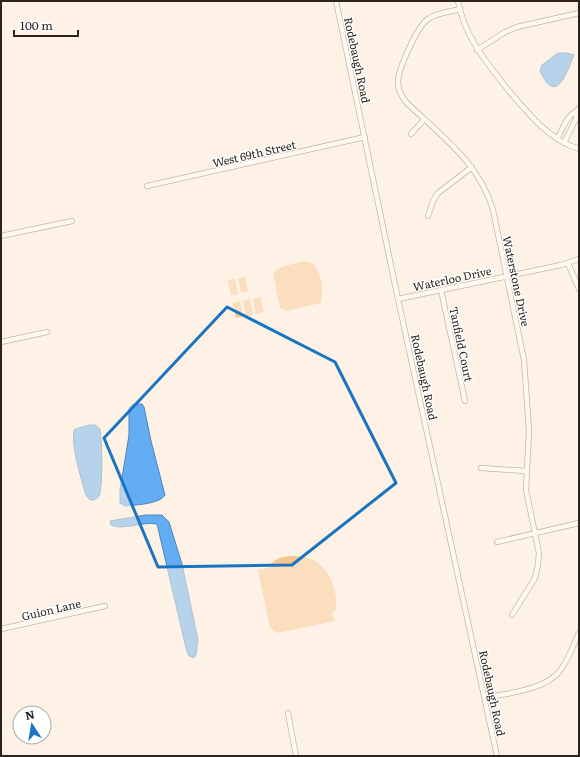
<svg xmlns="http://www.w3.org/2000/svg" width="580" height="757" font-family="Literata,serif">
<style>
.green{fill:#f7c68d}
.water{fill:#63adf4;stroke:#5284b4}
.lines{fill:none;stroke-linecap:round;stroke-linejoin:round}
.minor-casing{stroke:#806f5c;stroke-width:6}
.minor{stroke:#fff;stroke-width:4.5}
.marked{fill:none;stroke:#1975c2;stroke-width:3;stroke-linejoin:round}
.labels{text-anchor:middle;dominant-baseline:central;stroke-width:3;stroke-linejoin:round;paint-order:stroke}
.street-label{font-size:11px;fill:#2c251e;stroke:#fff}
</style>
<rect width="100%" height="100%" fill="#fdf2e5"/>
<!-- green -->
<path class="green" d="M304,261L313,263C323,279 323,285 321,303L286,311L280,308L273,273L281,267Z
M245,277L248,291L241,293L238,278Z
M235,279L238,294L231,295L228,280Z
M260,297L264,312L256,314L253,299Z
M250,299L253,314L246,316L243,301Z
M240,301L243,316L236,318L233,303Z
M293,556C298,557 304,556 309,558C329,566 338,589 336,610L332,613L335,621L277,633L270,628L258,570L269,568C274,557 282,557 293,556Z"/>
<!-- water -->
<path class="water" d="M558,53H567L574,55C567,72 556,107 540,71L542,65Z
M133,404H142L144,407L151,441L165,495C160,504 135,505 125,506L120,503V490L129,435V408Z
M89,425H95L100,429C102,439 103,488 99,496C98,498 96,499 94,500H90L86,495C81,478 71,447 74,430L79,428Z
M146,515H162L169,522L182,564L198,640L196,654L194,658L189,656L186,648L157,524C142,521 122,531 111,525L110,521Z"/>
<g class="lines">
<defs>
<path id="minor" d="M336,1L398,299L497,756
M458,1C465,38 487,63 509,91C530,115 548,139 579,149
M460,9C449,12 436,13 428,19C417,27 398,69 398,82C398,90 401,96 406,102C439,134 480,163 493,210L524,360L529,431L526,490L539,553L538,565L535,578L512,615
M477,50L505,32L517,27L579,13
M411,134L424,120
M557,139C563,129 566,116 577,111
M564,143L576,119L577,111L579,108
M147,186L365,137
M428,216L433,201L438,193L472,167
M1,236L72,221
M568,263L579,289
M441,290L465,401
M398,299L561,265L579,259
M1,342L47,332
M481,468L527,471
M497,542L579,523
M1,629L105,606
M485,698C508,693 544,690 559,672C568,661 573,646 579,633
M288,713L296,756"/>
</defs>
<!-- minor casing -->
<use href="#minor" class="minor-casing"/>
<!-- minor -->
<use href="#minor" class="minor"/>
</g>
<!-- marked area -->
<path d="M0 0H580V757H0ZM227,307L335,362L396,483L292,565L158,567L104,438Z" fill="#fdf2e5" fill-opacity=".55" fill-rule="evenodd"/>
<path class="marked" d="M227,307L335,362L396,483L292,565L158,567L104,438Z"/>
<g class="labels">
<!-- street labels -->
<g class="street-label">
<text transform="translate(358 60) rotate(78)">Rodebaugh Road</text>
<text transform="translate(254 153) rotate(-13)">West 69th Street</text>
<text transform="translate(452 278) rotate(-12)">Waterloo Drive</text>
<text transform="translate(517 281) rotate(78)">Waterstone Drive</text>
<text transform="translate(462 344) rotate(78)">Tanfield Court</text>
<text transform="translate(425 377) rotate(78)">Rodebaugh Road</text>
<text transform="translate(51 609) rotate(-13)">Guion Lane</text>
<text transform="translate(493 693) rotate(78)">Rodebaugh Road</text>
</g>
</g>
<!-- border -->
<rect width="580" height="757" fill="none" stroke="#2c251e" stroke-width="4"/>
<!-- north arrow -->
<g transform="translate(32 725) rotate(348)"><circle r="19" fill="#ffffff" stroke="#aba8a5"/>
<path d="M0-3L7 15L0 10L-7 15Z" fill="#1975c2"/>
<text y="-6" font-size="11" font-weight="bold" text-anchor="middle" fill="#2c251e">N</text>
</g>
<!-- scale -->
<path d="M14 30v6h64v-6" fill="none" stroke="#2c251e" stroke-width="2"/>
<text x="20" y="30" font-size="12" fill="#2c251e" stroke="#ffffff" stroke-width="3" paint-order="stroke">100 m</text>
</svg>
